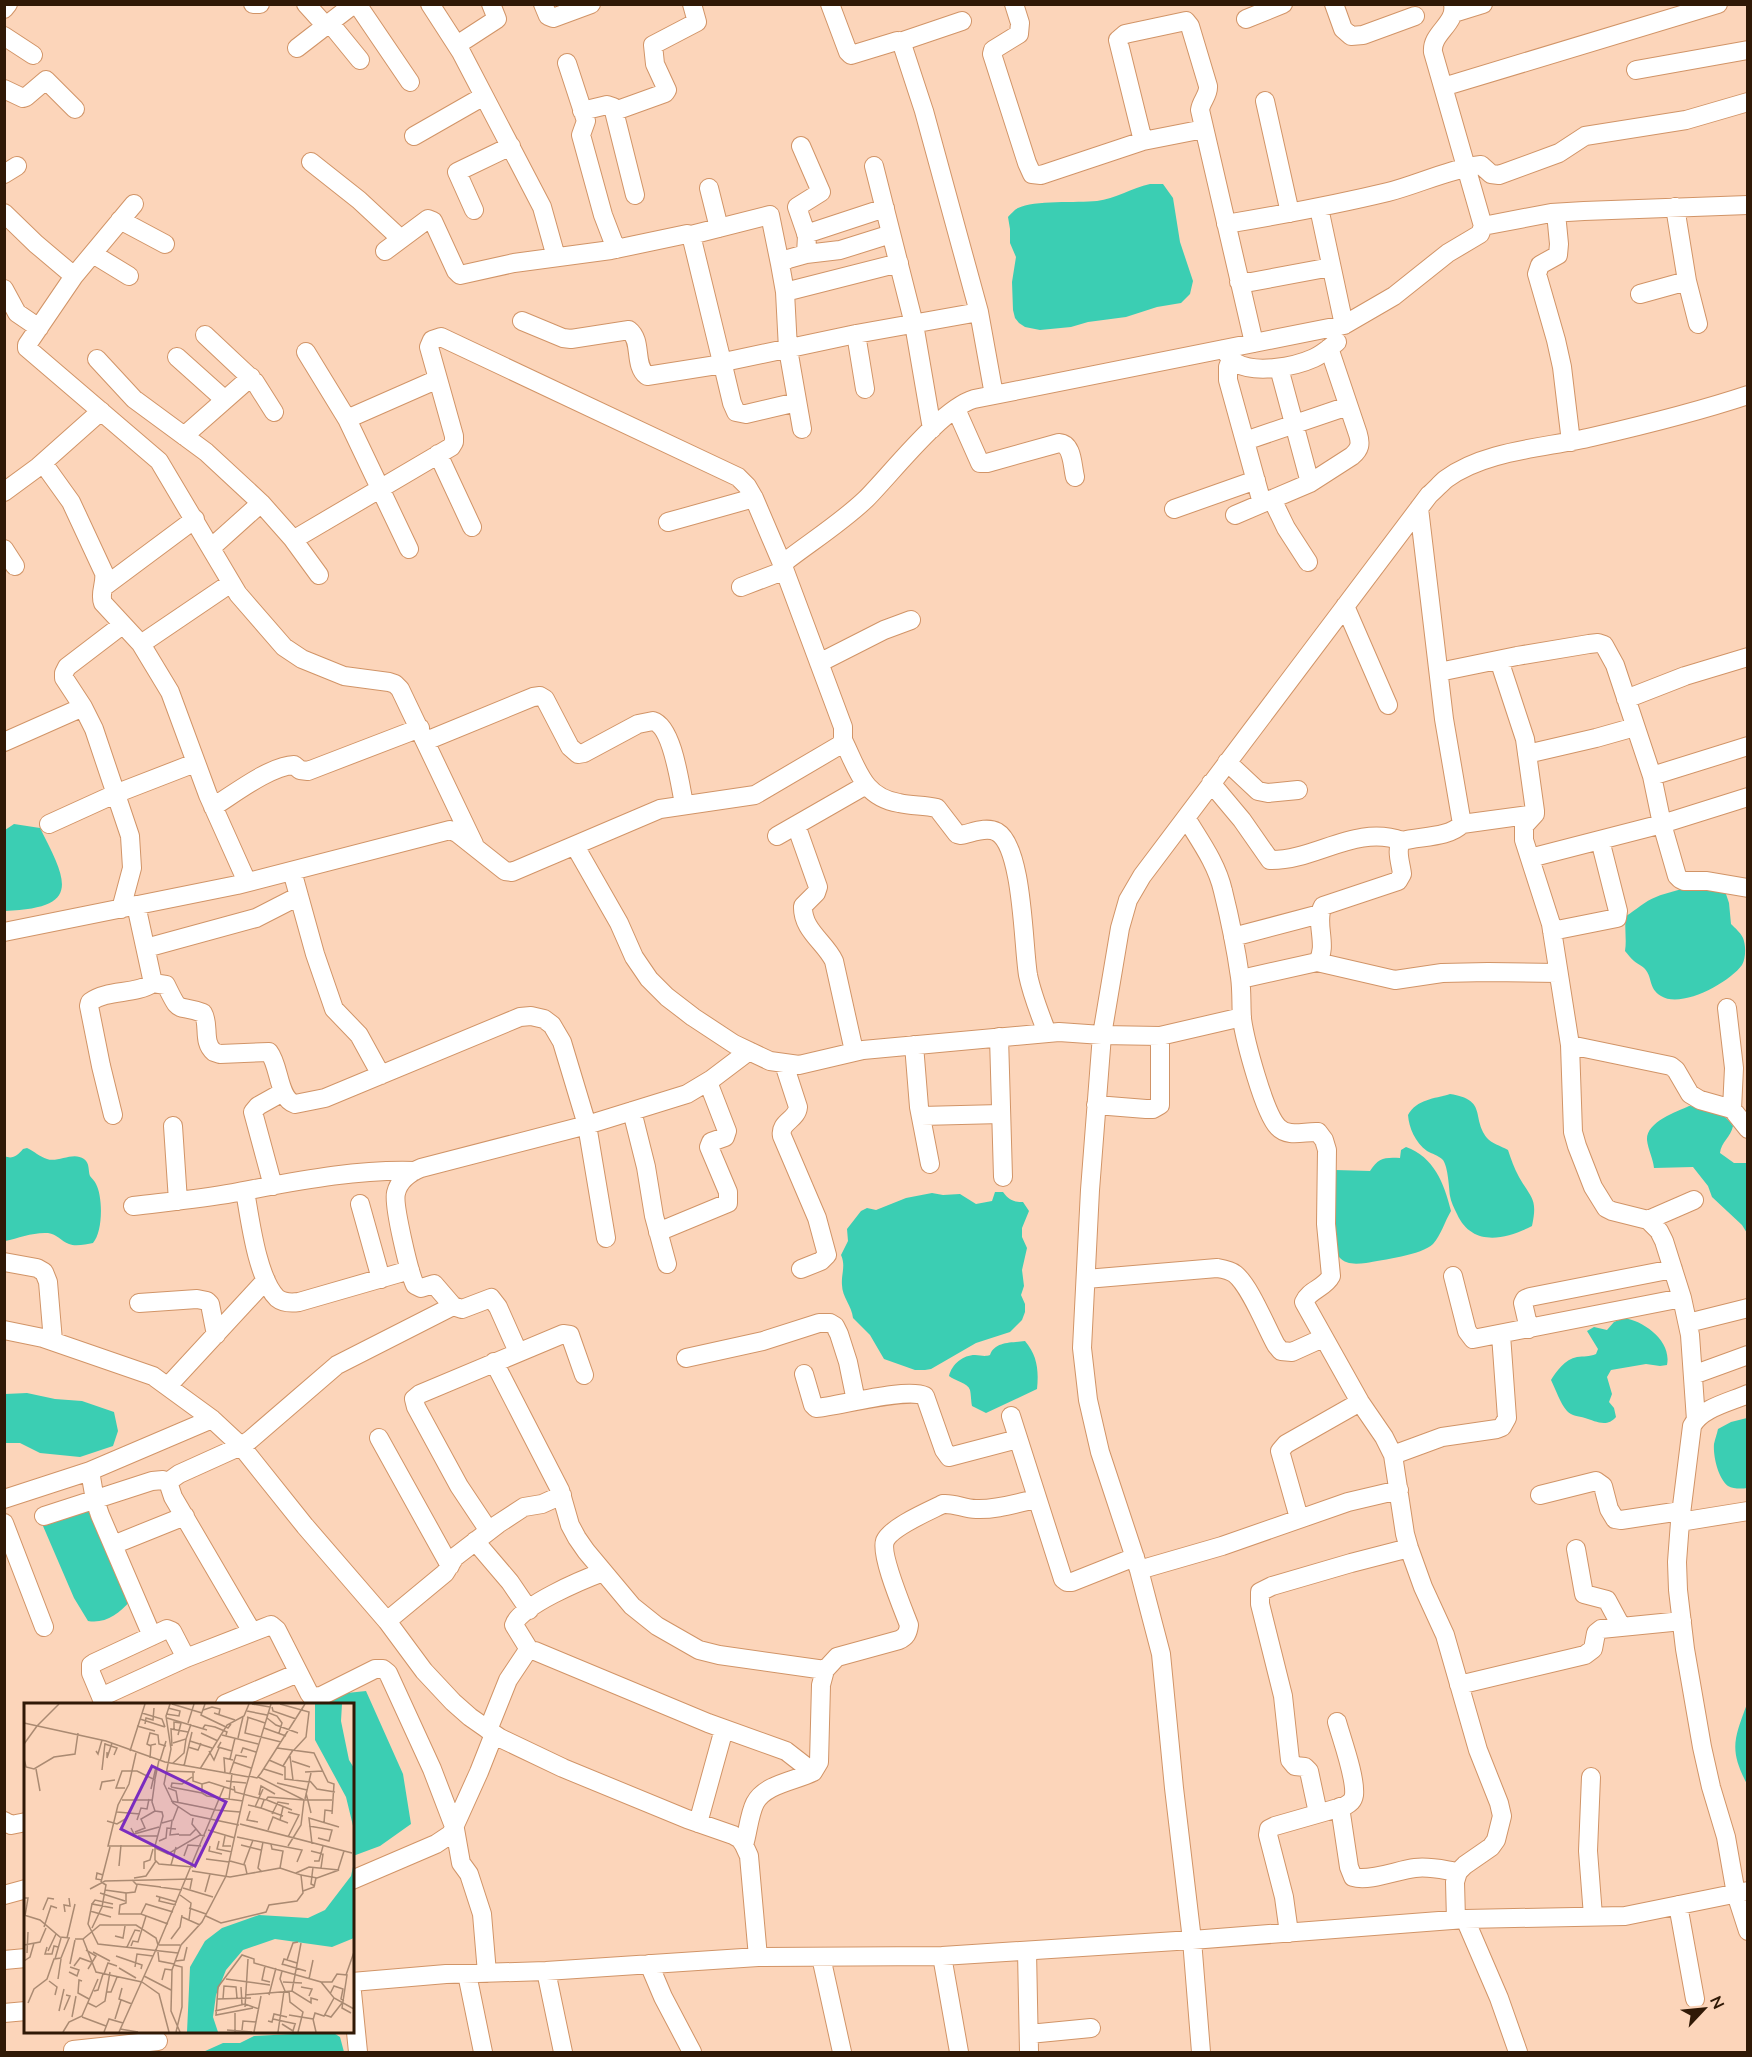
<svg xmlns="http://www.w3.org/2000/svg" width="1752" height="2057" font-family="Mulish,sans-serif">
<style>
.water{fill:#3bceb3}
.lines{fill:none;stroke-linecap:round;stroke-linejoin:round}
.minor-casing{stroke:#d19467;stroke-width:20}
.minor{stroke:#fff;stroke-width:18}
.inset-road{fill:none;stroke:#aa8a72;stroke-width:1.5}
.view{fill:#7b2cbf;fill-opacity:0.15;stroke:#7b2cbf;stroke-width:3}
.inset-edge{fill:none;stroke:#301906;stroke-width:3}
</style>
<rect width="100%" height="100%" fill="#fcd5ba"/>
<!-- water -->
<path class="water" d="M1150,184H1163L1173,198L1180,242L1193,281L1190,294L1181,303L1157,307L1126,317L1088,322L1071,327L1040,330L1025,327L1019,323L1015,318L1013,310L1012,282L1016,257L1010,243V229L1008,217C1011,214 1014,210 1018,208C1034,200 1077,203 1097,201C1115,199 1132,188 1150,184Z
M14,824L40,828C68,883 81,908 5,911V830Z
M1690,886L1716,890L1726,894L1729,903L1731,924C1735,928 1741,933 1743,938C1746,945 1746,958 1742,965C1729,983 1681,1009 1661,996C1648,988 1653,978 1645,969C1643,966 1637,964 1634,961C1630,958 1628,954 1625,951C1627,939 1624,928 1626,916C1636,910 1645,901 1656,897C1667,892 1679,891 1690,886Z
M1450,1094C1488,1100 1471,1117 1487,1138C1491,1143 1501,1146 1508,1150C1511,1159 1514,1168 1519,1177C1531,1198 1538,1198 1532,1226C1505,1240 1472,1247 1457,1214C1454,1208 1451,1202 1450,1196C1449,1187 1448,1167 1443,1160C1438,1155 1432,1154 1427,1151C1415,1142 1409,1128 1408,1115C1417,1099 1434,1099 1450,1094Z
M1689,1106C1709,1108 1721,1109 1733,1126C1731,1137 1721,1142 1720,1153L1734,1163H1747V1233L1742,1225L1712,1197L1708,1186L1693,1167L1654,1168C1653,1159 1648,1149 1647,1140C1646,1122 1676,1112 1689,1106Z
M1406,1147C1434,1157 1444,1183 1451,1211C1445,1221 1441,1235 1433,1244C1422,1255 1382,1260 1366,1263C1356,1264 1346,1265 1339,1257C1330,1247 1335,1186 1335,1170L1370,1171C1378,1158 1385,1157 1400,1158L1401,1150Z
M27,1148C34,1151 40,1157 47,1159C58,1163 73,1151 84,1159C90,1163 88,1171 90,1176C92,1179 95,1181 96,1184C103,1197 103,1232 93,1243C86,1244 76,1247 69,1244C61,1241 57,1234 48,1233C33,1232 19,1238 5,1241V1156C12,1160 18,1155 23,1149Z
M995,1192H1003C1009,1200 1013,1202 1023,1202L1029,1211L1022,1228V1237L1027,1248L1022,1270L1024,1286L1021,1295L1025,1304V1312L1022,1320L1010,1332L976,1343L931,1369L925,1370H915L884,1359L870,1335L853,1318C852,1306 842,1297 842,1285C841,1274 846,1266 841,1255L848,1241L847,1229L861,1211L867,1208L876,1210L906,1198L932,1193L943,1195L960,1194L976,1204L992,1201Z
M1624,1318C1644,1321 1672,1341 1667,1365L1660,1366L1646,1364L1611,1370L1607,1377L1612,1394L1609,1402L1614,1408L1616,1417C1607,1428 1595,1421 1585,1418C1578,1416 1572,1416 1567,1411C1560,1403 1556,1390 1551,1380C1556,1372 1565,1359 1577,1357C1584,1356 1589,1357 1596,1354L1598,1349L1587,1331L1594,1327L1607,1330L1614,1322Z
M1025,1341C1037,1355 1039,1370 1037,1389L986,1413L972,1406C971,1401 971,1394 970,1390C968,1383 955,1381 949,1376C952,1364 963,1355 975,1355C981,1355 984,1357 990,1355C995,1341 1012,1343 1025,1341Z
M27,1393L55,1399L82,1401L114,1412L118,1431L113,1446L80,1457L40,1453L20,1443H5V1394Z
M1747,1418V1488C1742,1489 1733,1489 1728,1486C1718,1478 1713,1456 1714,1444C1715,1439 1717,1434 1718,1429L1731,1422Z
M91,1508L130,1601C119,1614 105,1624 88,1621L74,1598L43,1526L44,1522Z
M366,1691L403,1774L411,1824L380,1846L353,1856L352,1704H322L347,1693Z
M1747,1704V1784C1729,1750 1734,1739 1747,1704Z
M332,2032L340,2037L344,2052H203L223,2043H240L254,2036Z"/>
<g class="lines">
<defs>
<path id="minor" d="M253,4H260
M306,4L325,25
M357,4L410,82
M430,4L461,52L542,207L556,257
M543,4L548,16L553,18L591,4
M830,4L848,52L851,55L897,41L902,44L924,111L979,312L994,395
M1014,4L1020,23L1019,34L993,50L992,54L1027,163L1032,174L1041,175L1143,141L1204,129
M1334,4L1343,29L1351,36L1363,35L1415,16
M4,9L8,4
M1454,13L1483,4
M1246,19L1283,4
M329,22L360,60
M4,36L33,55
M900,42L962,21
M457,45L497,19L491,4
M297,48L354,4
M567,63L586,121L581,135L603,215L616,249
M1636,70L1748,50
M1443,87L1718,4
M4,89L23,98L26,97L46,80L75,109
M1265,101L1290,213
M582,111L607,105L613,107L635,195
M615,111L665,93L667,90L655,64L653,45L697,22L692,4
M414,136L484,96
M1143,141L1118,40L1125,34L1186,21L1190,26L1208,86C1209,95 1201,101 1200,110L1254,343
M801,146L821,192L797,207L807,236L806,254L788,259L780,264L785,292L788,349L802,429
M311,162L359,200L401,239
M874,166L914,324L932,429
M4,174L17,166
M709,188L719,228
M134,204L74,276L27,345V348L159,461L238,594L284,647L302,659L344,676L389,682L395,684L400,689L474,844
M1675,207L1687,281L1698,324
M1319,208L1344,325
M474,210L457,172L511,146
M4,213L36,244L74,276
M1556,213L1559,244L1558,255L1540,265L1537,274L1556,340L1562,367L1571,442
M120,220L165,244
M1226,224C1280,215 1334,205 1388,192C1419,184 1449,169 1481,165L1491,174L1499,175L1559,153L1585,136L1686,120L1748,102
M1483,226L1551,213L1584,211L1748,205
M806,234L885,208
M691,235L770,215L780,264
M385,251L428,219L433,221L456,271L460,275L514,263L611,250L687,234L691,235L721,358L724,362L856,334L979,312
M93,254L129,276
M806,254L840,250L891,234
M1239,282H1251L1331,267
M4,289L17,313L39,328
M785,292L899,263
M1640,294L1687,281
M522,321L563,338L571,339L629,330C643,341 633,365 647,376L723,364
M856,334L865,389
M205,335L255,382L274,412
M1224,349C1227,354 1231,360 1236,363C1256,374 1294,367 1314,358C1323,354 1329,348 1337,342
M306,352L347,419L409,549
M177,357L225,400
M97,359L134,399L206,452L261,503L292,538L298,537L451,447L454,442V436L429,347L432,340L441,337L738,477L747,486L754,498L783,566
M1231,359L1228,367V380L1262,503
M722,361L732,403L736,412L746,414L797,402
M1279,368L1310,483
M956,409L980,463H987L1059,443C1073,444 1072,465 1075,477
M347,419L438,379
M184,436L251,377
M1245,441L1348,406
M438,454L472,527
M43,463L71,502L104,573C106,584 99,593 103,603L141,644L170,692L208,795L247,882
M4,492L38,467L101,411
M1272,499L1286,528L1308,562
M1174,509L1256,480
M1235,515L1310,483L1352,456C1360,449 1361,444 1358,434L1329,348
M668,522L754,498
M292,538L319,575
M212,547L261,503
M4,549L15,566
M105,586L195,519
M741,587L783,571
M1345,606L1388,705
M141,644L231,583
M1499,660L1525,739L1535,811V814L1524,826V840L1551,924L1570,1045L1573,1132L1577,1146L1593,1187L1606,1208L1612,1211L1648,1220L1659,1231L1664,1241L1682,1298L1690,1335L1696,1420
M819,663L884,630L911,620
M1439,672L1517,656L1589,644L1598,643L1604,645L1615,665L1652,776L1662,824L1677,876L1680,879L1684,881H1707L1748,888
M1626,699L1685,676L1748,657
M843,740C858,770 863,797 899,803C912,806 924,805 937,808L957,834L961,835C972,833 986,826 997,832C1023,847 1023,945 1028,975C1032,995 1040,1014 1047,1033
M426,741L533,697L540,696L545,699L570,747L578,754L584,753L638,724L653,721C673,727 680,785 684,804
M4,742L83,707
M1527,754L1596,738L1635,727
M1227,762L1258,791L1268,793L1298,790
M1652,776L1748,746
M1211,783L1242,820L1270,860C1315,861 1356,824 1402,841
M213,807C234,794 270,766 294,765L300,770L308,771L420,728
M1186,818C1200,841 1217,864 1223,891C1230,919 1236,949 1240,977C1242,991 1241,1005 1242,1019C1245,1040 1264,1113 1278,1127C1288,1138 1305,1131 1318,1132L1324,1140L1327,1150L1326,1224L1331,1276C1325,1288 1309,1290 1304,1302L1360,1402L1384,1437L1393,1455L1405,1534L1409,1548L1423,1587L1445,1635L1478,1750L1499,1803L1502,1816L1496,1840L1491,1847L1465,1865L1458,1872L1455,1882L1456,1920
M49,824L115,794L195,763
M1462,824L1535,814
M796,825L818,887L816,893L803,906C802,930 825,942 834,961L854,1051
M777,836L866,785
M575,846L619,923L634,957L649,979L667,997L693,1017L734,1044L770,1061L799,1065L863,1050L1059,1032L1102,1035L1160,1036L1242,1017
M1530,858L1662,824L1748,797
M292,871L315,954L334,1009L359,1035L381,1075
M121,909L132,868L130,836L94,729L83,707L64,678V673L67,667L122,625
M1552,931L1617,918L1618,911L1600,840
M4,932L237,885L450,830L457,833L505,871L512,872L660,809L755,795L840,745L843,740V727L783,566L786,561C812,541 842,522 866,499C892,473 941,409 974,399L1344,325L1394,296L1448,253L1480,234L1483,226L1433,52C1431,33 1457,24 1453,4
M1233,937L1320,914
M146,948L256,918L299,896
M1317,962L1395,980L1442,973L1488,972L1558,973
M1241,979L1317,962C1329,947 1314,922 1323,906L1398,881L1402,874C1401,864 1395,849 1402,841C1420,836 1449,838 1462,824L1444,719L1419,508
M153,983L166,985C181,1016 175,1003 203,1013C210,1025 202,1042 214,1052L220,1054L269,1052C280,1066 278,1099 295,1104L325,1098L520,1017L531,1016L544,1019L552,1025L562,1042L587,1125L606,1238
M1727,1008L1734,1068L1732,1109
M999,1037L1003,1177
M914,1045L919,1107L930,1164
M1570,1045L1671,1066L1676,1070L1690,1094L1700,1100L1732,1109L1748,1129
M784,1064L798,1107C797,1120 779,1122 782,1136L817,1218L827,1255L821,1261L801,1269
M1096,1105L1146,1109H1153L1160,1105V1036
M632,1111L646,1167L654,1216L667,1264
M113,1115L101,1066L89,1006L90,1002C108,989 135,995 153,983L136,905
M921,1116L1001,1114
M173,1126L178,1201
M273,1186L253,1112L258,1106L283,1092
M245,1191C250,1219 257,1278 277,1298C283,1303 291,1303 299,1302L410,1270
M360,1204L381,1279
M133,1206C166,1202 200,1199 233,1193C293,1182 353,1169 415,1171
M1648,1220L1694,1200
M658,1232L728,1203V1192L709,1147L711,1142L725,1137L727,1131L708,1082
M4,1262L37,1268L44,1272L48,1282L53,1341
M1453,1276L1467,1331L1473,1339L1682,1298
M1086,1279L1217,1268C1223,1269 1230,1270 1235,1274C1250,1286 1266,1327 1276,1345L1281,1351L1292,1352L1323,1338
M139,1303L197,1299L207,1301L210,1304L216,1335
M1688,1323L1748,1308
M1529,1329L1523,1303L1525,1299L1530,1297L1673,1269
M4,1330L43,1338L153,1376L212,1419L241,1446L305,1526L387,1621L424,1671L453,1702L470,1717L500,1738L563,1768L687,1819L733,1835L740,1839L744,1845L749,1856L758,1957
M518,1352L498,1307L491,1298L462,1309L453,1306L434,1284L421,1288L415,1285C409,1272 393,1205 396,1193C399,1180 409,1173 421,1168L587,1125L687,1094L712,1079L749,1051
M686,1358L763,1341L819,1323H830L835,1326L839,1334L848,1362L856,1401
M494,1362L560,1490L570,1525L577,1538L586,1551L632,1606L657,1626L699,1650L719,1655L825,1670
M804,1374L813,1405L816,1408C839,1406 907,1387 925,1396L944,1450L949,1457L1018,1439
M1693,1375L1748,1355
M168,1386L266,1280
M1748,1394C1730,1402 1701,1408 1692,1426L1680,1522L1677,1562L1678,1590L1685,1649L1702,1747L1711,1787L1726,1837L1736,1894L1748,1931
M1011,1416L1063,1579L1067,1582H1072L1135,1557
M379,1438L450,1566
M1393,1455L1442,1437L1497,1429L1502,1427L1507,1418L1501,1335
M90,1471L95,1500L100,1515L152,1636
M1540,1495L1596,1481L1603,1486L1609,1509L1615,1519L1621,1520L1681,1511
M4,1499L90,1471L212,1419
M44,1516L152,1481L163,1480L168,1482
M1299,1518L1280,1451L1286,1444L1360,1402
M1680,1522L1748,1511
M4,1523L44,1627
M489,1531L459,1486L416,1407L414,1399L420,1394L563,1334L570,1335L571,1338L584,1375
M475,1541L510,1582L529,1610
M113,1545L185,1516
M1576,1549L1584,1594L1607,1600L1621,1626
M1139,1570L1222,1546L1348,1502L1399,1490
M387,1621L445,1573L455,1557L498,1524L524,1507L542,1504L562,1495
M252,1632L173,1497L168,1482L179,1474L241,1446L250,1440L337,1365L453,1306
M530,1651L514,1625C519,1606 584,1579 603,1572
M1459,1685L1585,1655L1593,1649L1596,1633L1601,1629L1682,1621
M101,1697L186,1658L271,1625L277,1630L309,1693L312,1697L321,1696L375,1669H383L388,1673L432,1769L455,1829L461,1863L469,1874L482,1914L487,1973
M104,1704L91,1673V1665L94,1663L167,1629L172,1631L186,1658
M225,1704L298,1673
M488,1730L508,1680L526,1653L530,1651H535L708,1723L786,1751L813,1772
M1591,1777L1588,1851L1593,1916
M1340,1807L1349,1867L1353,1877C1369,1882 1398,1870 1415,1868C1430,1866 1444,1870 1458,1872
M1318,1813L1309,1771L1305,1767L1295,1766L1290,1760L1283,1696L1260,1604V1592L1272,1586L1351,1563L1409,1548
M4,1821L11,1825L26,1822
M698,1823L724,1729
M744,1845C748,1832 749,1815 755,1803C765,1784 795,1781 813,1772L819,1762L821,1685L825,1670L837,1657L899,1640C906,1637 908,1633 909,1625C903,1609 880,1555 885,1541C891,1527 929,1511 943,1504C955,1503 964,1509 976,1509C996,1510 1017,1503 1036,1499
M352,1880L436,1844L451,1834L479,1772L494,1734
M4,1895L26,1889
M1678,1905L1695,1999
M1465,1919L1499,1998L1518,2052
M1289,1933L1284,1897L1268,1835L1269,1829L1275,1826L1345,1806C1350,1803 1353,1801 1354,1795C1356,1778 1342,1740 1337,1722
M1027,1951L1029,2052
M942,1956L959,2052
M821,1957L842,2052
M4,1960L26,1958
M649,1964L663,1997L692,2052
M546,1971L563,2052
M467,1974L483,2052
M352,1982L446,1974L546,1971L758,1957L942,1956L1192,1940L1465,1919L1625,1916L1748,1891
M352,1992L358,2052
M4,2013L26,2011
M1029,2034L1091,2028
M73,2050L158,2041
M1201,2052L1192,1940L1174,1788L1161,1654L1139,1570L1100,1452L1088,1400L1082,1348L1090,1190L1102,1035L1120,928L1128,900L1142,876L1429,495C1435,490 1440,484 1446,479C1485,450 1546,448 1592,437C1644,425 1697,412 1748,395"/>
</defs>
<!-- minor casing -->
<use href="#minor" class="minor-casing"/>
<!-- minor -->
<use href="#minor" class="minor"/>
</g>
<!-- overview -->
<g transform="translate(24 1703)">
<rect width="330" height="330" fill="#fcd5ba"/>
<path d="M291,1H318L317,18L325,57L330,65V127L322,94L291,37ZM330,159V235L308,244L251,236L219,247L202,267L192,292L189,314L194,329H163L166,264L181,238L198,225L235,212L284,215L301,207L327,173Z" fill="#3bceb3"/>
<path class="inset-road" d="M146,1L142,13L147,46L140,81L149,100L167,112L215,122M148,1L178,10M181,1L177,12L204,25L207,21M228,1L246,4M256,1L285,9L282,34L270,47M248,4L249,8L272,16M179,7L188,4L196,6L195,11M223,8L243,12M118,10L138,16L141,24M190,10L211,17M245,10L253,13L258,20L255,30M142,11L155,13L156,8L144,5M223,14L241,20M143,15L183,27M224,15L221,30L257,39M243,15L252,22L274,30M116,16L141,24M0,20L82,38L141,59L225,74M164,20L170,1M121,21L122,15L129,17L130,5M13,23L35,1M113,23L131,28M179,25L181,22L191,24L203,29L202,32M240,25L262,33M150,26V19L157,20L154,32M177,30L194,38M198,32L234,41M214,35L219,14M166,38L188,45M197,39L194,44L208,48M149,40L162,36L167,21M0,41L13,23M81,41L93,45L90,52M127,43L123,41L126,30L134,32L135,41L142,43M148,43L147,26L164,29M164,44L174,47L177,40M253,45L290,50L304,79L310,81L308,111M72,48L74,51L78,37M106,48L121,1M185,48L190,57L195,45M83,49V55L88,40M112,50L105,81L94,102L84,143H131V157L135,161L169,164M217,50L219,45L232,49M266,53L269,77M126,55L127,42L132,41M0,56L2,64L10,66L30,54L51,51L54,30M206,56L211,35M245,57L261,64V77M136,58L142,38M268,58L286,64M209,59L227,65M148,61L160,50L162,36M160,63L168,29M259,63L269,47M12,66L16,88M176,66L203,22L220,13L225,1M240,66L259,72M78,67L81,40M142,68L171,69M169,69V78L178,81V90L183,93L219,98M281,69L299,68M201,70L200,55L209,57M206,70L212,52L223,54M225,73L233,75L237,70L281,1M234,74L280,97H308M131,76L135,57M261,76L286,79M202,78L222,80M286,78L293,86L311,89M253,80L283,87M178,81L185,79L210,87M210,83L211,89L242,97L244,94L280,97M147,84L178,90M147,84L148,80L158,81L168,74M101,85H92L98,68H113L131,77L128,99L131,108L138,109L139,113L131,143M144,85L152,88L154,99M127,86L132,64M76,87L78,79L91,77M282,90L287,110M235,92L237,83L251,91M281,96L287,70M98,97H129M205,97L208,70M243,97L268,107M147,98L192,107M224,102L237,105L240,97M231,104L239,86M259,104L256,117L264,120M237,105L259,113M192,107L216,109M226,108L223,117L234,119M93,109L116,111M264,109L275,112L264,134M248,111L254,99L265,101M169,115L168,121L177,132M113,117L117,105L123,106L125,96M83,118L93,121L103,115M148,118L146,132L155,131M138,120L149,117L154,104M300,120L301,107L308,108M216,121L328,150M285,123L308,127L305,138L294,135M107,125L110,131L135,124M184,127L211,135M244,127L249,114L256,117M111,129L121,125L117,116L131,108M155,132H166L172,126M114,133H133M201,133L199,143H207M135,138L142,135L143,125L152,126M195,138L193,146L208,149M247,141L278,147L273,159M288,141L285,115L315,124M217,142L237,147M186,143L185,148L198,151M264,143L277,122L280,97M131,145L144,151L176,132L181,133M287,148L299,151L297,165M160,153L164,142L177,143M182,156L205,159M206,158L221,162L223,171L256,165L259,148L248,146L247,141L213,134M290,158H295L299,143M220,161L229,137M147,162L152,144M95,163L97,142M289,164L287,181L291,183M120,166V159L126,157L129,146M314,167L320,148M168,168L206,174L223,171M238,169L234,165L239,139M272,170L285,164L315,167L293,175L277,172M110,175L122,173L132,158M78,177L72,176L73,170L79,172M112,181L137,184M135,184L158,187M159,185L189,194M66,186L81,178L168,176L166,186M81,187L102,190V200L96,202L95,211H117L144,221M279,188L290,184L292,175M181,189L186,171M76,190L101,198M102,190L111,189L113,182L108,177M156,192L167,200L165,217M132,193L153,199M136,194L135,198L152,202M0,195H4L1,213M68,201L71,197L89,201M89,205L68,201L64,221L74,241L154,250M165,205L182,211M19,207L24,195L30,196M66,208L87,214M41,209L40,202L46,203L45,195M117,211L122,201L149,209M0,212L16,217L36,234L46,235M182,213L197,220L242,209L245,202L273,198L279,190L277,172L256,165M158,214L176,222M20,224L27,203L33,205M68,225L78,204L82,182L77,179L86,144M91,233L99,235L101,223M43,235L51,201M51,236H59L76,222H112L132,235L134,242L95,329M59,236L72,269L118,279M147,236L156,224L158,212M0,242L16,239L22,225M134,242L200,84M135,242H156M107,243L109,238L114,239L122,213M23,244L21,251H28L30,243L34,244M103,244L111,227L116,228M62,247L72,253L64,266M24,248L32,231M69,249L86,258M134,249L135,258L150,261M3,250L4,229M92,253L118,262L117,266M31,256L37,235M263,257L269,240L274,239M0,258L6,254L10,240M151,258L160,257L163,244M46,261L51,237M258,261L282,268M150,262L158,264V304L152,329M258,262L260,256L273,260M50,263L56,255L67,259M241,263L238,277L246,279M111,264L113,251L129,253M95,265L112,275M258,268L256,276L261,288M45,269L53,273L55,267L46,264M80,271L84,260L93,263M322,272L330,249M120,273L147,287M34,276L37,256M202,276L246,282M285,276L289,257M138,277L141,266L148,267M25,278L33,284L31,292M58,278L55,277L54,290L65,296M118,279L135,291L145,329M259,279L278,280M297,279H308L313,271L323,272L318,305L327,310M217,284L218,302M277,284L288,286L285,293M98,285L95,296L108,301M70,288L74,287L79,271M265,288L266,299L279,309L274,329M268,288L277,240M83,289H87L93,274M306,291L310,283L319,286L317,296L320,298M221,292L268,288L287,300V295L294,297M245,292L252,265M193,296L227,295M199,296L200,283L212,284L213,295M4,300L10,286L23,276L30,256L37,255L45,235M64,300L72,304L81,298L86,269M221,304L224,256M229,305L192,312L194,284L218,252L230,256V260L297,279L310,295L330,306M40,307L46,293L42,292M35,308L40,286M191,308L221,301L235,306M265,312L289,316L292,329M301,312L307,314L318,300M48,314L52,293M58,314L82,323M91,316L97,297M249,316L272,321M289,317L291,310L300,313L310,295M244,318L248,319L250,311L263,314M258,321L269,328L271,321M96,326L114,329M203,327L228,329M218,327L219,318L232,319M39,329L45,319L58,313L74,276M80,329L85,316L99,320M156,329L147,308L148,267L157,242L178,219L202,173L221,87L247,1M211,329V310M230,329L237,293M254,329L260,288"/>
<path class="view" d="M128,63L202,99L171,163L97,126Z"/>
<rect width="330" height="330" class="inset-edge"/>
</g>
<!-- border -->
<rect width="1752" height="2057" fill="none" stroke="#301906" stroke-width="12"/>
<!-- north arrow -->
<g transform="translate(1704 2009) rotate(64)" stroke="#fcd5ba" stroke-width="4.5" paint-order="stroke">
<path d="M0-4.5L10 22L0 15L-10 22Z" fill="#301906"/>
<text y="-9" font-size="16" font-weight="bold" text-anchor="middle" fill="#301906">N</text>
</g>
</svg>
